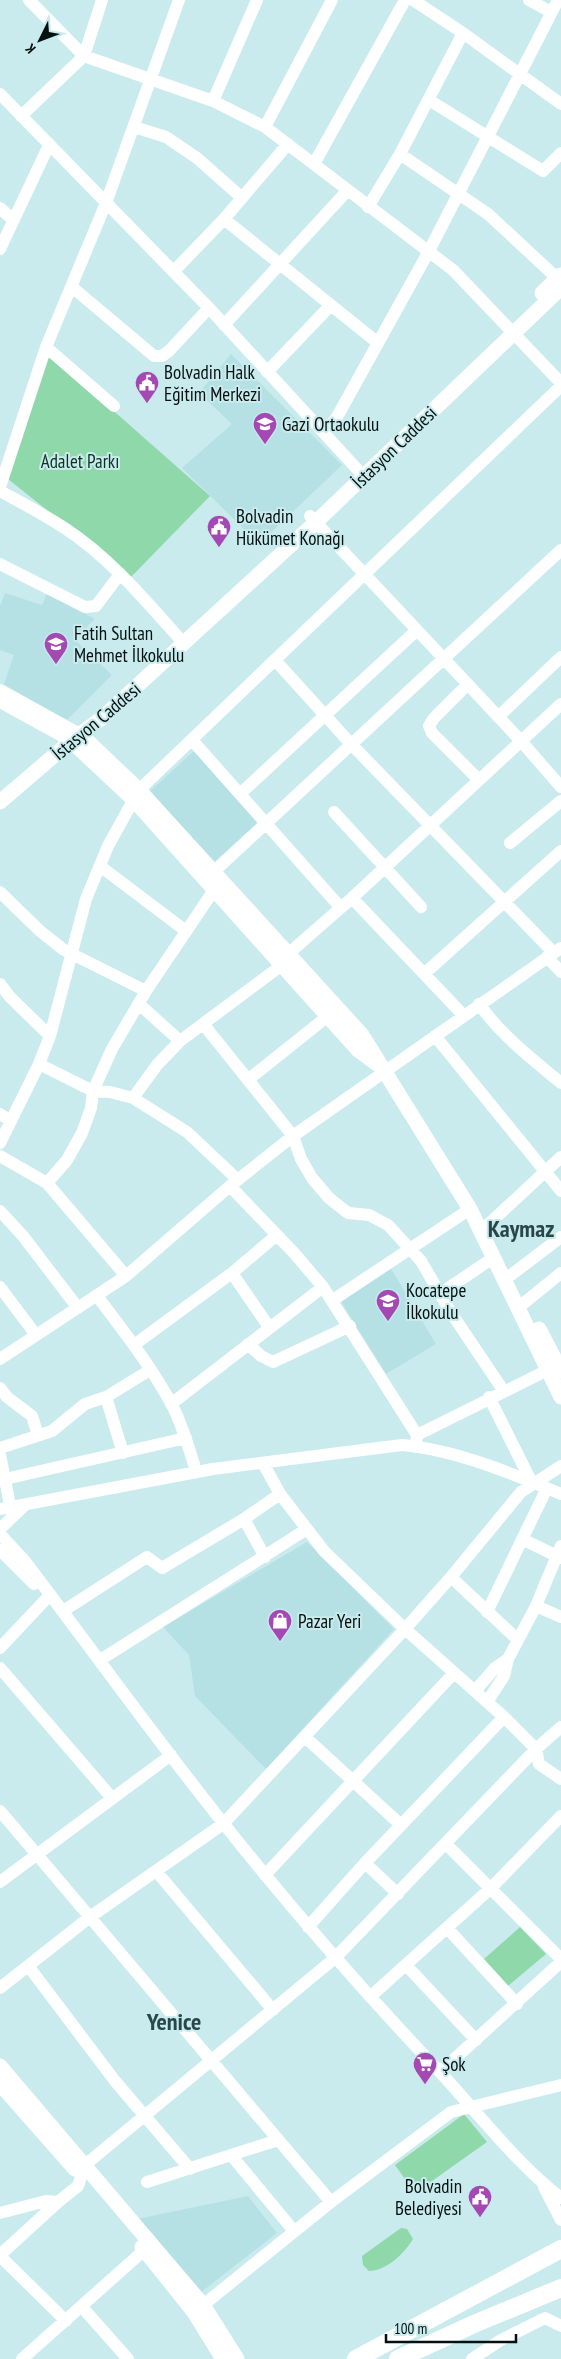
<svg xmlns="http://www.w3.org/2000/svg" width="561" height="2359" font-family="'PT Sans Narrow',sans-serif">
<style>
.built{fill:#b5e1e5}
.green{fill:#8ed8aa}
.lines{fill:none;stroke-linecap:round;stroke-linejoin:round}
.minor{stroke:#fff;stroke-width:12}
.major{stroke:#fff;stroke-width:15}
.highway{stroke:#fff;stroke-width:18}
.labels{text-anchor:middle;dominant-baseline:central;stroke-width:4;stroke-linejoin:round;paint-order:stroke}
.poi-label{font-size:19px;fill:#051011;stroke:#c9ebee;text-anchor:start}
.street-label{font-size:19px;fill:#051011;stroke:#c9ebee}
.park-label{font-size:19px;fill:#0e3420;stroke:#c9ebee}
.district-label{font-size:24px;font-weight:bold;fill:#29474a;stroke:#c9ebee}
</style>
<rect width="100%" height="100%" fill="#c9ebee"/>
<!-- built -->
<path class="built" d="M231,354L342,465L259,544L182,468L232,424L199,393Z
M5,593L42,605L47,594L95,619L74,639L112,675L66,721L4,684L14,655L0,650V606Z
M194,751L258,822L214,862L150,791Z
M390,1267L436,1344L386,1374L341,1301Z
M307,1542L394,1629L266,1769L195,1696L189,1655L163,1627Z
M248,2196L277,2233L200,2293L137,2219Z"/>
<!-- green -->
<path class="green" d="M48,353L210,496L131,577L8,479Z
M520,1927L546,1954L508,1986L484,1959Z
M464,2114L487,2142L415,2193L395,2165Z
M401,2228L407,2229L413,2239C404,2254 386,2271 369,2271L363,2265L362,2256Z"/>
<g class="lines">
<!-- minor -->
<path class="minor" d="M29,0L84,56L213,101L265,127L453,270L561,383
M413,0L463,33L561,104
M529,0L551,12
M0,94L209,308L357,469
M429,100L543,171L561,153
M213,101L257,0
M21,116L84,56L102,0
M134,127L166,137L197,158L241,197
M265,127L332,0
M400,154L488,214L557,278
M314,164L405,0
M368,207L400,154L463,33
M0,208L13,220
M224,219L378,343
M0,249L49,145
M174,271L224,219L288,144
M72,287L154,356H162L169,351L209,308
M224,325L347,191
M46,347L114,406
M267,372L330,306
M324,433L337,417L429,251L558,0
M0,487L46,347L106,203L179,0
M0,491C22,503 45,515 66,529C110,558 144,599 179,638
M310,516L521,741L561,787
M0,564L85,607L96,606L120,574
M275,660L351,744L554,953
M468,684L434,718L429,726L432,733L479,780
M0,690L80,734
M0,702L71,741
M498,717L561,657
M192,740L340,907
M241,793L417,630
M334,812L421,907
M510,843L561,801
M100,866L186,931
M207,878L561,550
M0,892L40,931L64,950L146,991
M352,898L464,1016
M547,957L561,972
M424,974L561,851
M0,984L10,997L50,1036
M139,1004L180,1041
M479,1004C501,1035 532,1059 561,1083
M204,1025L293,1136L301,1159L312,1178L329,1198L348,1213L369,1215L388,1225L421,1261L450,1311L503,1390
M435,1036L561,1191
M39,1064L93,1091L110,1092L133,1098L187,1132L238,1180
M249,1079L328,1016
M133,1098L157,1065L180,1041L282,965L288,954L352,898L561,704
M0,1114L11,1121
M0,1143L39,1064L50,1036L86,899L108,846L139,790L561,386
M0,1156L47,1183L126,1276
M47,1183L67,1160L82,1133L91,1108L93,1091L112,1049L146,991L214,890
M230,1186L295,1254L323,1287L417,1435L416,1447
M0,1211L23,1236L78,1308
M480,1232L561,1157
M232,1273L269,1327
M511,1275L561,1237
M0,1287L36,1335
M441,1293L493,1258
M97,1296C123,1330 150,1365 171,1403C182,1424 189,1448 196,1471
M333,1300L470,1209
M524,1303L561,1273
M248,1344L261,1356L273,1362L350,1326
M134,1345L232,1273L277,1235
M0,1359L126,1276L230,1186L293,1136L561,948
M0,1388L7,1397L32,1416L38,1435
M106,1397L123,1453
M489,1397L532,1483
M171,1404L323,1287
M417,1435L556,1366
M0,1448L52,1431L85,1404L106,1397L150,1370
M0,1455L5,1479
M263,1463L280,1494L324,1551L405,1629L504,1717L536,1749L539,1764L561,1779
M10,1506L5,1479L186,1438
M0,1509L213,1469L402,1445C456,1450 511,1473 561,1494
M244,1519L265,1557
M0,1529L25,1505
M0,1534L24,1560C91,1648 155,1738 224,1824C292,1910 364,1992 439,2071C479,2114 515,2162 561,2198
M522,1539L561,1558
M0,1550L34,1584
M451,1577L518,1640
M536,1606L561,1617
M63,1611L147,1557L162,1568L244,1519L280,1494
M487,1612L547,1488
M0,1648L48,1597
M100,1660L307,1529
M0,1668L112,1798
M475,1691L495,1668L508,1659
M487,1702L504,1676L508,1659L536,1606L561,1546
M305,1737L401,1825
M0,1811L331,2202
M446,1844L561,1959
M365,1863L398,1894
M156,1871L273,2010
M265,1875L454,1673
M0,1882L171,1755
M308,1927L365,1863L504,1717
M447,1928L517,2004
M406,1965L476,2040
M29,1967L115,2081L190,2169
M0,1988L90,1917L223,1824L405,1629L451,1577L521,1492L561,1466
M370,1997L491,1888L561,1816
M440,2072L561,1962
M231,2155L294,2231
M147,2182L278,2140
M544,2187L561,2220
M0,2213L46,2201L58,2202L78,2186L85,2165L335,1958L536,1749L561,1727
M0,2255L58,2202
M0,2256L66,2321
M82,2307L128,2359
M197,2310L331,2202L451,2112L561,2085
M22,2359L150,2245
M472,2359L501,2340L545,2318L561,2326"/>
<!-- major -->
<path class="major" d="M542,293L561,275
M80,734L139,790L362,1035L470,1209L561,1397
M71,741L133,799L358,1050L377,1064
M0,802L71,741L102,718L316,522L561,288
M539,1329L561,1371
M0,2066L203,2305L237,2359
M0,2084L75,2169
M142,2247L194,2312L223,2359"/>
<!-- highway -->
<path class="highway" d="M356,2359L561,2249
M398,2359L474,2324L561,2288"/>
</g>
<!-- icons -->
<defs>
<symbol id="civic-pin" viewBox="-11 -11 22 30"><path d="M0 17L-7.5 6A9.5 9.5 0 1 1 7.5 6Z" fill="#a449b3" stroke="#c9ebee"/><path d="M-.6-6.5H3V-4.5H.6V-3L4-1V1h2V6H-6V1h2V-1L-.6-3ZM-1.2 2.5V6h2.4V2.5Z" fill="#fff"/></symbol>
<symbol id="school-pin" viewBox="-11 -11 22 30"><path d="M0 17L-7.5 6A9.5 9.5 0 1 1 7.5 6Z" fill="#a449b3" stroke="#c9ebee"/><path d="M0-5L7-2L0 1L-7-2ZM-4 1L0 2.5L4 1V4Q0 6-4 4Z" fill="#fff"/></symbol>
<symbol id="shop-pin" viewBox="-11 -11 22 30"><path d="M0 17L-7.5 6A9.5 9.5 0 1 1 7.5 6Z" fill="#a449b3" stroke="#c9ebee"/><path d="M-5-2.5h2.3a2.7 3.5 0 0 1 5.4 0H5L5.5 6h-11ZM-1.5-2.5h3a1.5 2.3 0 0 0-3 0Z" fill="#fff"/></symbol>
<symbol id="supermarket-pin" viewBox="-11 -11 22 30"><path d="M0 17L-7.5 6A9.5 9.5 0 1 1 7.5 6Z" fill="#a449b3" stroke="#c9ebee"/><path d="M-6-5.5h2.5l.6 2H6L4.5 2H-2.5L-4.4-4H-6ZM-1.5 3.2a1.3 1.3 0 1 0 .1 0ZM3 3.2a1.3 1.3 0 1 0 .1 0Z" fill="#fff"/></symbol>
</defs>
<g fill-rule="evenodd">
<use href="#civic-pin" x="133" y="369" width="28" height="38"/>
<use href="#school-pin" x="251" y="410" width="28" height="38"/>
<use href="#civic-pin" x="205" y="513" width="28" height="38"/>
<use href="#school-pin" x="42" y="630" width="28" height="38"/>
<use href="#school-pin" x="374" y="1287" width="28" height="38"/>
<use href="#shop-pin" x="266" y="1607" width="28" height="38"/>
<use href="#supermarket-pin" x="411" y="2050" width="28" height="38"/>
<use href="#civic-pin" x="466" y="2183" width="28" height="38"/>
</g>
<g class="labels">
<!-- poi labels -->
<g class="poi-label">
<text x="164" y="372">Bolvadin Halk<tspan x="164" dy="22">Eğitim Merkezi</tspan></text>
<text x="282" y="424">Gazi Ortaokulu</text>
<text x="236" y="516">Bolvadin<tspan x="236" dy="22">Hükümet Konağı</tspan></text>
<text x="74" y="633">Fatih Sultan<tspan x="74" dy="22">Mehmet İlkokulu</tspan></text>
<text x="406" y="1290">Kocatepe<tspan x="406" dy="22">İlkokulu</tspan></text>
<text x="298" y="1621">Pazar Yeri</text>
<text x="442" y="2064">Şok</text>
<text x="462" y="2186" text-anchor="end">Bolvadin<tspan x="462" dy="22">Belediyesi</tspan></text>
</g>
<!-- street labels -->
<g class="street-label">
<text transform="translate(394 447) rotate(-44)">İstasyon Caddesi</text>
<text transform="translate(96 721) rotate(-40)">İstasyon Caddesi</text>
</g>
<!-- park labels -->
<g class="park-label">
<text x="80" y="461">Adalet Parkı</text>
</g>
<!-- district labels -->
<g class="district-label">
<text x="521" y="1228">Kaymaz</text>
<text x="174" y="2021">Yenice</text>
</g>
</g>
<!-- north arrow -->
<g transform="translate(40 40) rotate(228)" stroke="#c9ebee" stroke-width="4" paint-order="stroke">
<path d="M0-4L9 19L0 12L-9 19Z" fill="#051011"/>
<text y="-8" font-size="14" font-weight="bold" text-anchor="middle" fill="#051011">K</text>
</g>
<!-- scale -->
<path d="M386 2334v8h130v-8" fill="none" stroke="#051011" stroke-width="2.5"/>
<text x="394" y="2334" font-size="15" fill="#051011" stroke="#c9ebee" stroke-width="4" paint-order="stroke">100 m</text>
</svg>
